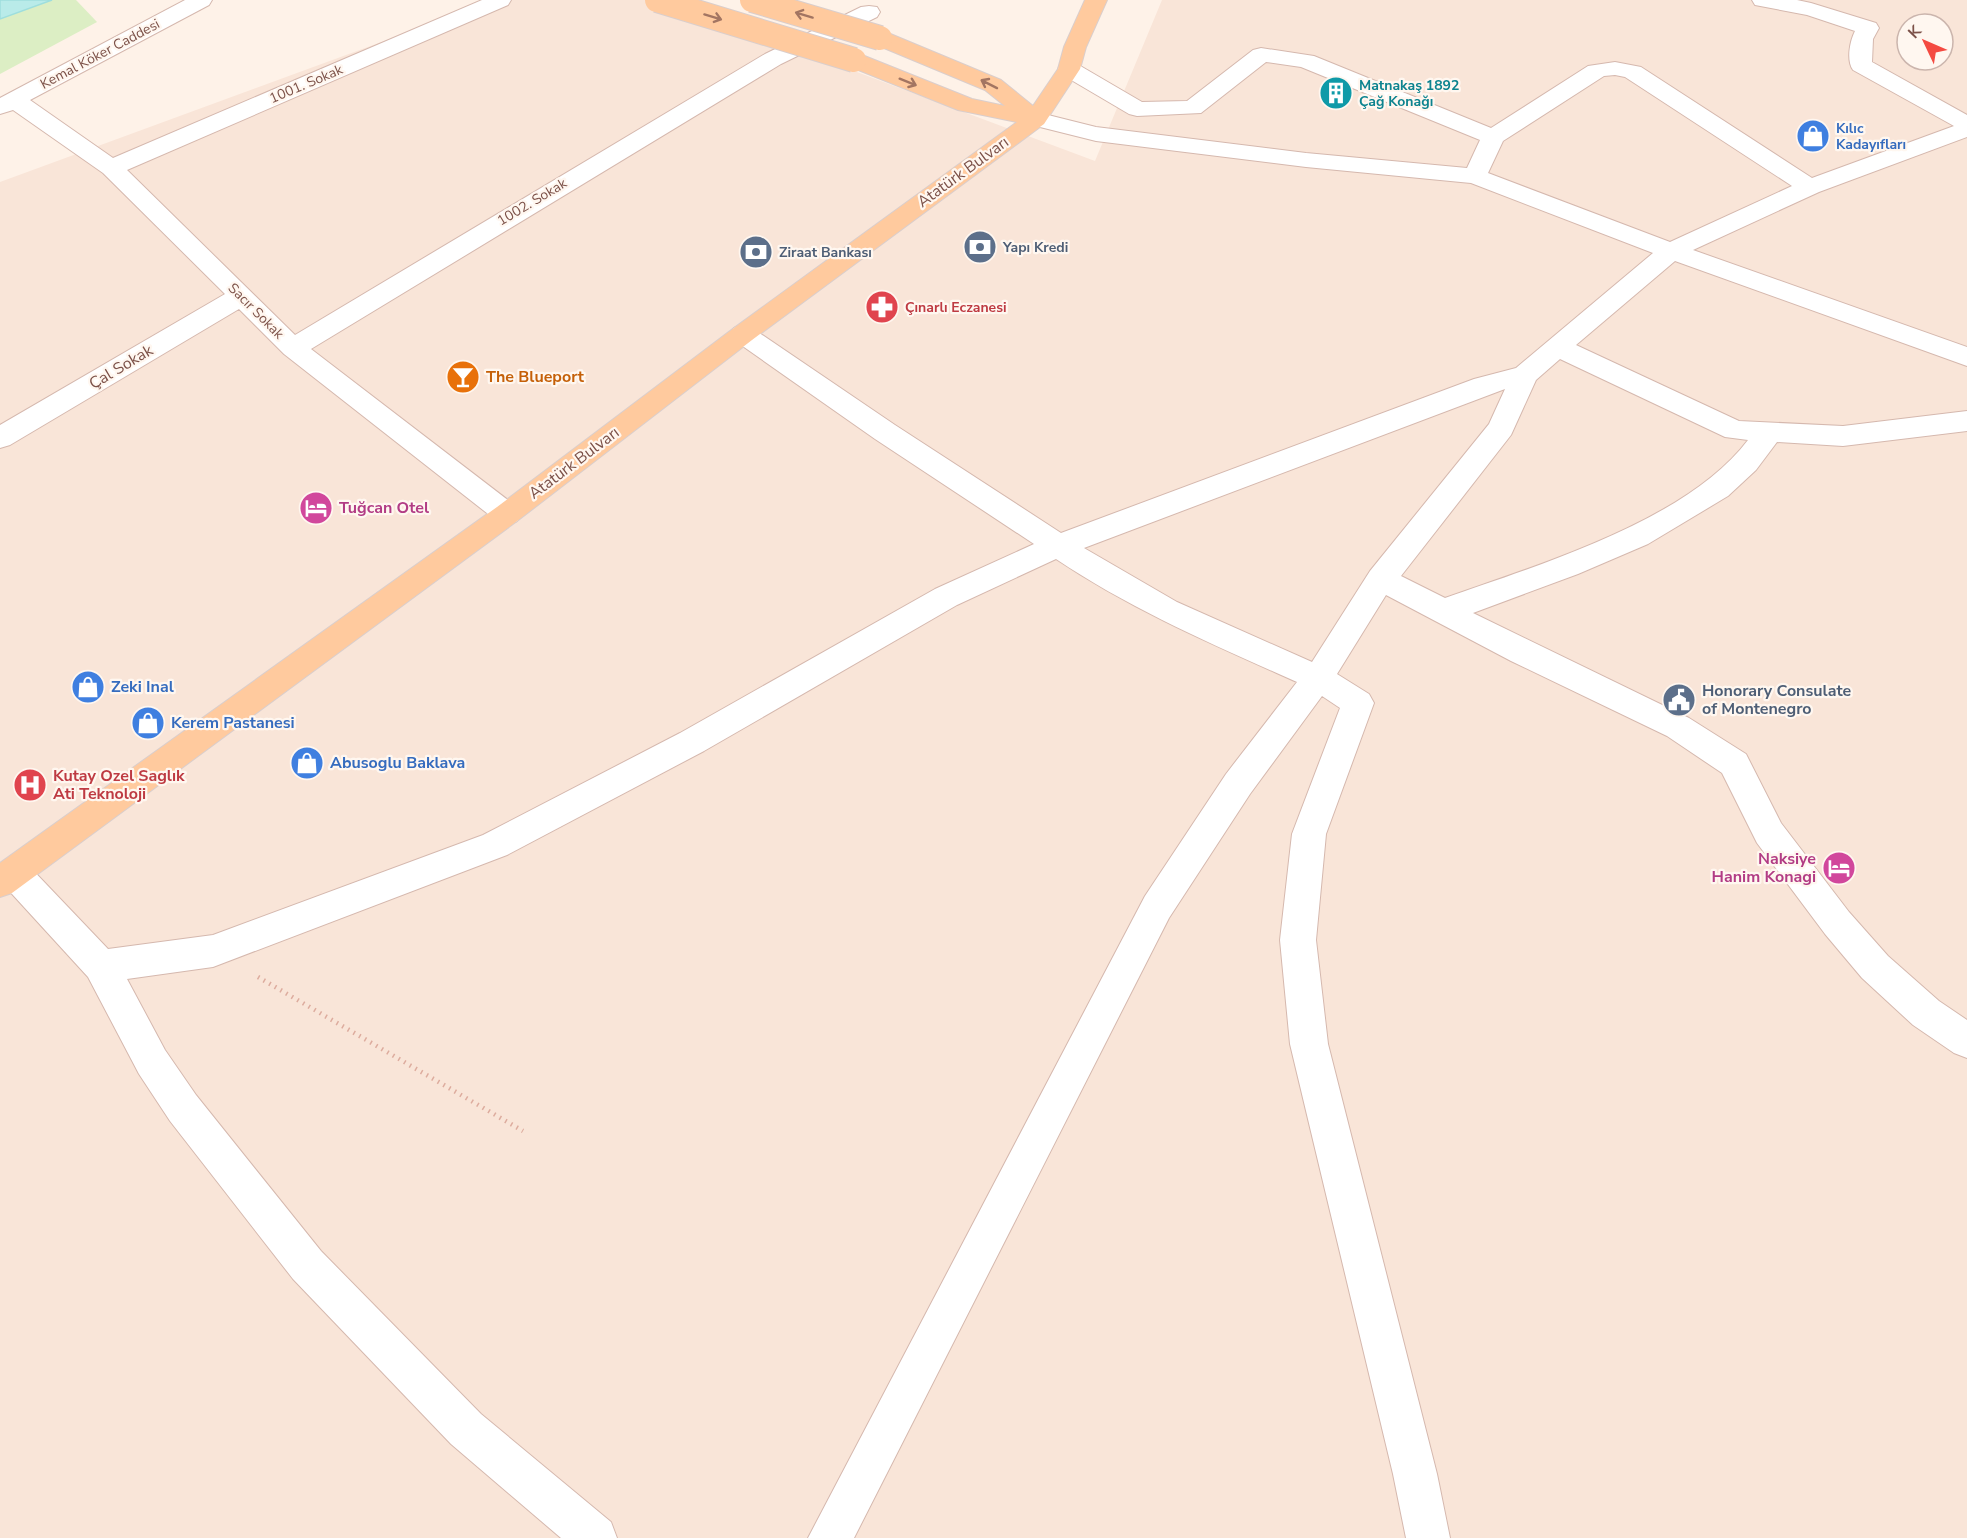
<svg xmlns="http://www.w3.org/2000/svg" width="1967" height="1538" font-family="'Nunito Sans',sans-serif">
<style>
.residential{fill:#f9e5d8;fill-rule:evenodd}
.green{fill:#dceec4}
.water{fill:#b9ebe9;stroke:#9ededd;stroke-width:1.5}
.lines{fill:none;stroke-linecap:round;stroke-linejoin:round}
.minor-casing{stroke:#d5b8ae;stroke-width:2}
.major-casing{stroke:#dacecc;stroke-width:2}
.path{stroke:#ddac9e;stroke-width:4.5;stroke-dasharray:1.5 5;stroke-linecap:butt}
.minor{fill:#fff;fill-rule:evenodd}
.major{fill:#ffca9e;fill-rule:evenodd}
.major-bridge-casing{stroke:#dacecc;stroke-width:26;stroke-linecap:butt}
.major-bridge{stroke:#ffca9e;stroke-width:24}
.oneway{stroke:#a37562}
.labels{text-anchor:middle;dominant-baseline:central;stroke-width:4.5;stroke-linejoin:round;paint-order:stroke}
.far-street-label{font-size:14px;fill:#7c5148;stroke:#fff7f0}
.far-culture-label{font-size:14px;font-weight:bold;fill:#0d838f;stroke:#fff7f0;text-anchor:start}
.far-shop-label{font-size:14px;font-weight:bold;fill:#366cbe;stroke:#fff7f0;text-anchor:start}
.far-service-label{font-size:14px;font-weight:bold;fill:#4e5e75;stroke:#fff7f0;text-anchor:start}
.far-health-label{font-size:14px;font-weight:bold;fill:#be3a42;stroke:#fff7f0;text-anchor:start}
.street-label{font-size:16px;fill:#7c5148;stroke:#fff7f0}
.food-label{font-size:16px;font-weight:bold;fill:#c56008;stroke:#fff7f0;text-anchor:start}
.hotel-label{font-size:16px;font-weight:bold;fill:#b23c85;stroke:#fff7f0;text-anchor:start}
.shop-label{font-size:16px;font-weight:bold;fill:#366cbe;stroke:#fff7f0;text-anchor:start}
.service-label{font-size:16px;font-weight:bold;fill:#4e5e75;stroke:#fff7f0;text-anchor:start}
.health-label{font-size:16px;font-weight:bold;fill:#be3a42;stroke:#fff7f0;text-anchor:start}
</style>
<rect width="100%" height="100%" fill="#fef2e8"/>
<!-- residential -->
<path class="residential" d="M496,0H664L1095,161L1162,0H1967V1538H0V182ZM1907,24H1943V60H1907Z"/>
<!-- green -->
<path class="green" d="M0,0H76L97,22L0,74Z"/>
<!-- water -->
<path class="water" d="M0,0H52L0,19Z"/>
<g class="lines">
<defs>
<path id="minor" d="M185,0H212L209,5L30,100L113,158L482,0H511L508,5L127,170L295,335L765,54L861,7L869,6L877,7L880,12L877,17L781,64L311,349L517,507L522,514L517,521L507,525L497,521L284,354L239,309L10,445L0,448V425L225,294L103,173L13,110L0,114V98Z
M1752,0H1797L1811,3L1876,23L1879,28L1873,39L1872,62L1967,115V137L1819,192L1693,250L1967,347V366L1675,261L1576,345L1739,421L1843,426L1967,411V431L1843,446L1777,442L1756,470L1728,496L1648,544L1578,574L1473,613L1689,718L1746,754L1781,823L1849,912L1888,956L1939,1001L1967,1020V1058L1954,1053L1913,1025L1862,978L1825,934L1757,843L1722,773L1667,736L1511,661L1386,595L1337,674L1369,694L1374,703L1326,834L1316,940L1328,1044L1437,1474L1450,1538H1406L1393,1474L1290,1044L1280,940L1292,834L1340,708L1322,696L1250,794L1169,918L854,1538H808L1145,896L1226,774L1297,682C1214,645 1132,610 1056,559L957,605L704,751L507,855L213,967L127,979L165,1050L196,1095L321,1251L481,1414L611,1522L617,1538H561L451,1444L293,1279L170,1121L139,1074L88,977L2,883V863L14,858L26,863L108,949L213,935L483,835L680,733L935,589L1034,544L875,439L734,340L730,334L734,328L743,325L752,328L895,425L1061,533L1474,379L1516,368L1653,253L1471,183L1306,167L1096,141L1028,124L1024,119L1028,114L1036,112L1096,127L1306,153L1467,168L1480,140L1301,67L1266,62L1201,113L1137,116L1129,114L1061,74L1058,69L1061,64L1069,62L1077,64L1142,102L1187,101L1253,50L1261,48L1314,56L1491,128L1588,66L1615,62L1641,67L1812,178L1954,126L1853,70C1846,60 1850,41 1855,31L1807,15L1755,5ZM1615,75L1625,77L1792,186L1670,242L1488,173L1503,141L1604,76ZM1560,359L1725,437L1748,440C1687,521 1538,565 1445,598L1401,576L1511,435L1536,380ZM1505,389L1489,424L1370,571L1312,662L1177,602L1084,548Z"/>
<path id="major" d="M1085,0H1107L1086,47L1080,69L1044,124L752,340L517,521L12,893L0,897V863L497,507L734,328L1017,122L958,110L846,65L843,60L846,55L854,53L862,55L972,99L1005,106L985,90L872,43L869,38L872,33L880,31L888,33L1001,80L1033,106L1058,69L1064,47Z"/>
</defs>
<!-- minor casing -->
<use href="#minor" class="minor-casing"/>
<!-- major casing -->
<use href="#major" class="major-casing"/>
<!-- path -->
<path class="path" d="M258,977L523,1131"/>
<!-- minor -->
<use href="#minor" class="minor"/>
<!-- major -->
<use href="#major" class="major"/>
<defs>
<path id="major-bridge" d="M657,0L854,60
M752,0L880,38"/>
</defs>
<!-- major-bridge casing -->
<use href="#major-bridge" class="major-bridge-casing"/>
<!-- major-bridge -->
<use href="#major-bridge" class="major-bridge"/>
</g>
<!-- one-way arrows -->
<defs><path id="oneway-shaft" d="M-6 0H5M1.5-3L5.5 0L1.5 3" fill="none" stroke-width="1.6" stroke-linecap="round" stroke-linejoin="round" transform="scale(1.5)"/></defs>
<g class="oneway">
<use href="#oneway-shaft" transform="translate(804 15) rotate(-163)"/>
<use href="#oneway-shaft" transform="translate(713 17) rotate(17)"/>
<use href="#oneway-shaft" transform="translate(908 82) rotate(22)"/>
<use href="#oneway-shaft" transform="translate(989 84) rotate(-153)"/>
</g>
<!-- icons -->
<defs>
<symbol id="building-disc" viewBox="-11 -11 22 22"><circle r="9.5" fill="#0f9aa8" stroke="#fff7f0"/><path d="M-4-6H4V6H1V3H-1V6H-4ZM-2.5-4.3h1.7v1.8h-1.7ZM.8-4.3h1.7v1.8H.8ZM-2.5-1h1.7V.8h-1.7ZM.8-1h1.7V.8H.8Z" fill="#fff"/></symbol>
<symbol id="shop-disc" viewBox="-11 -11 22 22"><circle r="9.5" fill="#3f7fe0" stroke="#fff7f0"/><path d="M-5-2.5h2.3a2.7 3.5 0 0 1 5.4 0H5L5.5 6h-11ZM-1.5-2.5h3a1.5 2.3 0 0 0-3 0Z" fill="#fff"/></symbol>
<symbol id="bank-disc" viewBox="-11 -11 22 22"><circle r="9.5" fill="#5c6f8a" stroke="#fff7f0"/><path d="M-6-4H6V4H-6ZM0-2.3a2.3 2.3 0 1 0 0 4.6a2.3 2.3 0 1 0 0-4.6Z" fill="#fff"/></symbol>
<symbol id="pharmacy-disc" viewBox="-11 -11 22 22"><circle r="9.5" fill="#e0444e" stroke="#fff7f0"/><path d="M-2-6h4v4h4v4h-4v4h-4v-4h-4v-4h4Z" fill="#fff"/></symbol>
<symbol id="bar-disc" viewBox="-11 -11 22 22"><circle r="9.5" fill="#e8710a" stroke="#fff7f0"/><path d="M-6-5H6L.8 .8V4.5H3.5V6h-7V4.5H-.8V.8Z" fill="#fff"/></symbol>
<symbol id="hotel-disc" viewBox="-11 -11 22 22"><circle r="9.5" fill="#d1479c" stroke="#fff7f0"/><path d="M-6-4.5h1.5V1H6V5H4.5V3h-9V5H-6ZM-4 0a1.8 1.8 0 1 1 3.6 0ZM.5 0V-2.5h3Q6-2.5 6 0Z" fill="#fff"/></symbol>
<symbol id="civic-disc" viewBox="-11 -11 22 22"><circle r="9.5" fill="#5c6f8a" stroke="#fff7f0"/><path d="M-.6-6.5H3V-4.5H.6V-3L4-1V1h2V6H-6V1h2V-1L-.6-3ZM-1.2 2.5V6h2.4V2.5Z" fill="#fff"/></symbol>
<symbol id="hospital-disc" viewBox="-11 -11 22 22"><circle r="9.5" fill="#e0444e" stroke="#fff7f0"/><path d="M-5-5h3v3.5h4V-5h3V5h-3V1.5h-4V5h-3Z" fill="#fff"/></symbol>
</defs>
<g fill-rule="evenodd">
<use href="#building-disc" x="1317" y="74" width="38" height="38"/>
<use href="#shop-disc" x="1794" y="117" width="38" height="38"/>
<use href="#bank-disc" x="961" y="228" width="38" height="38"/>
<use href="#bank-disc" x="737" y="233" width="38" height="38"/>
<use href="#pharmacy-disc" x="863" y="288" width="38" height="38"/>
<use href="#bar-disc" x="444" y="358" width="38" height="38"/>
<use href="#hotel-disc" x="297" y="489" width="38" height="38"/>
<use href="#shop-disc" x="69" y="668" width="38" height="38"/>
<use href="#civic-disc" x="1660" y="681" width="38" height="38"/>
<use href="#shop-disc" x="129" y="704" width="38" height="38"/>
<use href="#shop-disc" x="288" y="744" width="38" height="38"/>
<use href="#hospital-disc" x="11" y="766" width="38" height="38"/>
<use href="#hotel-disc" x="1820" y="849" width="38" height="38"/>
</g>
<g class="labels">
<!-- far-street labels -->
<g class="far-street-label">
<text transform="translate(100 54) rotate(-28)">Kemal Köker Caddesi</text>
<text transform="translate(306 84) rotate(-23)">1001. Sokak</text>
<text transform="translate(532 202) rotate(-31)">1002. Sokak</text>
<text transform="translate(256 311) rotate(45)">Sacır Sokak</text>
</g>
<!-- far-culture labels -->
<g class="far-culture-label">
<text x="1359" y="85">Matnakaş 1892<tspan x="1359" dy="16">Çağ Konağı</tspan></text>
</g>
<!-- far-shop labels -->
<g class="far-shop-label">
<text x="1836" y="128">Kılıc<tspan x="1836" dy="16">Kadayıfları</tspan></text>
</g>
<!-- far-service labels -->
<g class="far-service-label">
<text x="1003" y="247">Yapı Kredi</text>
<text x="779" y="252">Ziraat Bankası</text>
</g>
<!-- far-health labels -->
<g class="far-health-label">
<text x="905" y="307">Çınarlı Eczanesi</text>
</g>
<!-- street labels -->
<g class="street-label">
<text transform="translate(963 172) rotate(-36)">Atatürk Bulvarı</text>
<text transform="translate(121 367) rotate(-31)">Çal Sokak</text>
<text transform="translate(574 463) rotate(-37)">Atatürk Bulvarı</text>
</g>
<!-- food labels -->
<g class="food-label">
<text x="486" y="377">The Blueport</text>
</g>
<!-- hotel labels -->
<g class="hotel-label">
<text x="339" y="508">Tuğcan Otel</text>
<text x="1816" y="859" text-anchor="end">Naksiye<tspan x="1816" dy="18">Hanim Konagi</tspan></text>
</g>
<!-- shop labels -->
<g class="shop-label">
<text x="111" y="687">Zeki Inal</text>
<text x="171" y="723">Kerem Pastanesi</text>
<text x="330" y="763">Abusoglu Baklava</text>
</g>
<!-- service labels -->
<g class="service-label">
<text x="1702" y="691">Honorary Consulate<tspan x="1702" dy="18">of Montenegro</tspan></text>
</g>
<!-- health labels -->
<g class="health-label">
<text x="53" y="776">Kutay Ozel Saglık<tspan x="53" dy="18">Ati Teknoloji</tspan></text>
</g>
</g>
<!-- north arrow -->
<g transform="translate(1925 42) rotate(314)"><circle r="28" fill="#fff7f0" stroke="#cbb5ad" stroke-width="1.5"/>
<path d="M0-4.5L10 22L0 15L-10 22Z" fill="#f44a41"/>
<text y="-9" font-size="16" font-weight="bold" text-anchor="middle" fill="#7c5148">K</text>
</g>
</svg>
